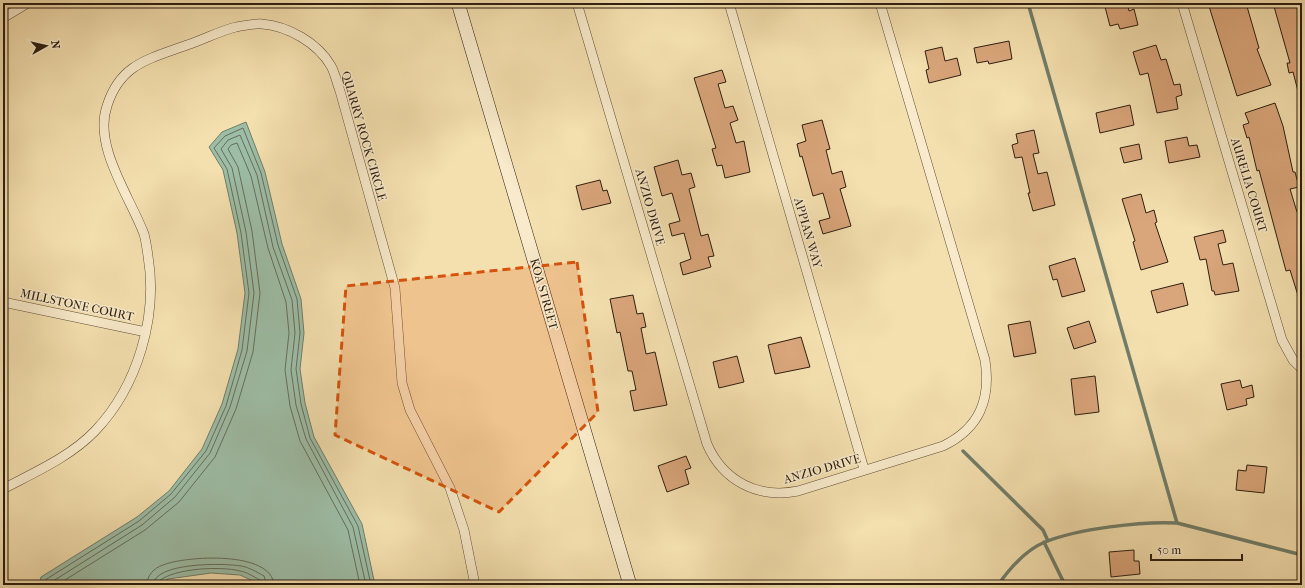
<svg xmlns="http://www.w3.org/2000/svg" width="1305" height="588" font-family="'IM FELL French Canon',serif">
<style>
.water{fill:#9dbda6;stroke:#707d6a}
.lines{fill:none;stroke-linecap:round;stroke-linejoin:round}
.shore{stroke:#656e5c;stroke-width:1}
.stream{stroke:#707d6a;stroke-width:3.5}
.building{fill:#d9a57a;stroke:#2d1e11}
.street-casing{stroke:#5f4e38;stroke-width:10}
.secondary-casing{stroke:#2d1e11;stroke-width:14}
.street{stroke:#f8eaca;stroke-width:9}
.secondary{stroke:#f8eaca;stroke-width:13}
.marked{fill:#d5530c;fill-opacity:0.2;stroke:#d5530c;stroke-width:3;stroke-dasharray:8 5;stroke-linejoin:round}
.labels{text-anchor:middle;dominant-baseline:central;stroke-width:3;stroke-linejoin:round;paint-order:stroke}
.street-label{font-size:12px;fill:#2d1e11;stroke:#f8eaca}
</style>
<rect width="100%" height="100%" fill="#f4dfae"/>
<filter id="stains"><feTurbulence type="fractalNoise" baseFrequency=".005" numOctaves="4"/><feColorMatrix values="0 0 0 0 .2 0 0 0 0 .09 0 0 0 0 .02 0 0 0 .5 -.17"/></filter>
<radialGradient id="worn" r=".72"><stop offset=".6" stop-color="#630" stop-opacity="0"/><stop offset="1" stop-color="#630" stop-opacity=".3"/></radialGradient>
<!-- water -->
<path class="water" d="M246,122L265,172L282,244L301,299L304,333L300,369L305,403L314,437L362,524L375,585H262L240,575L211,573L168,579L159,585H39L41,577L137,517L169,491L202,449L222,404L238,349L245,293L237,233L223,170L209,147L222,132Z"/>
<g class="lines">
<!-- shore -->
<path class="shore" d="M43,585L45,580L139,521L171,494L206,451L226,406L242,350L249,293L241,233L227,169L214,148L225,136L243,128L261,173L278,245L297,299L300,333L296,369L301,404L310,438L358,526L371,585
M49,585L50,583L142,525L175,497L210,453L230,407L247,351L254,293L246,232L232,168L221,149L228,140L240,135L257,175L273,247L292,300L295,333L291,370L296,405L306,439L353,527L366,585
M57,585L145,530L179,502L215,457L236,409L253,352L260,293L252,231L238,167L228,149L231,145L237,143L251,176L268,248L286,302L289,333L285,370L290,406L300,441L348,530L360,585
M147,585C147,575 154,568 163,565C185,556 272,550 274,585
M153,585C154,562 224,563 241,566C248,567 257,572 264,576L267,585
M158,585L159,581C175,568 221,566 240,571C247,572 254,577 260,580L262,585"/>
<!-- stream -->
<path class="stream" d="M1028,3L1177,523
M963,451L1043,530L1048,541
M1044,542L1065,585
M998,585C1010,568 1025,550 1045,542C1077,529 1142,521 1177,523L1302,555"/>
</g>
<!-- building -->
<path class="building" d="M1104,3H1127L1129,11L1134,9L1138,25L1120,29L1118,24L1110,26Z
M1208,3H1246L1259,48L1257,49L1271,85L1237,96Z
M1273,3H1302V94L1299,95L1293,72L1289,73L1287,63H1290Z
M1009,41L1012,59L989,64L988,61L977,63L974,48Z
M1156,45L1161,60L1166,59L1174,85L1180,84L1182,95L1176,97L1178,109L1157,113L1148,73L1140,75L1133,52Z
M942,47L945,61L957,58L961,75L929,83L926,70L929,69L925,51Z
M722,70L726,82L718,84L725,108L733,106L738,120L730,123L736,143L744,141L750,172L725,178L722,165L717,166L712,149L716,148L694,78Z
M1275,103L1283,126L1293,172H1295L1299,187L1290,189L1297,212L1302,211V302H1300L1290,270L1286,271L1259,170L1257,171L1249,137L1247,138L1243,125L1249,123L1245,113Z
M1130,105L1134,125L1100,133L1096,113Z
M822,120L830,149L826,150L832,174L842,171L846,187L840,189L851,226L823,234L819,221L830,218L823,193L813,196L802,156L800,157L797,144L806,141L802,125Z
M1034,130L1039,153L1033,154L1038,174L1047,172L1055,205L1033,211L1028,193H1030L1022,157L1015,158L1012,145L1018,143L1016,134Z
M1187,137L1189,146L1197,145L1200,157L1169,163L1165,141Z
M1139,144L1142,159L1124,163L1120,148Z
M678,160L682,175L691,173L695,187L689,189L701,236L708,234L714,256L708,257L711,267L683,275L680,263L691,259L684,233L672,236L669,224L680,221L672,193L662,196L654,167Z
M600,180L603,191L607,190L611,203L582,210L576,186Z
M1141,194L1146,213L1154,210L1157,222L1155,223L1168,262L1141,270L1133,242L1135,241L1122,199Z
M1223,230L1226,242L1218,244L1223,265L1233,263L1239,291L1215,295L1214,291H1212L1206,259L1200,260L1194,237Z
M1075,258L1085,291L1062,297L1057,279L1053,280L1049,266Z
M1183,283L1188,305L1157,313L1151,291Z
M633,295L637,314L643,313L646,327L641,328L646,354L655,352L667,405L634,411L630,391L636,390L632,371H628L620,332L617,333L610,299Z
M1030,321L1036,353L1014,357L1008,325Z
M1089,321L1096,342L1074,349L1067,328Z
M801,337L810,367L775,374L768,345Z
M737,356L744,382L719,388L713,362Z
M1095,376L1099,412L1075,415L1071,379Z
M1240,380L1242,388L1252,385L1254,397L1246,399L1247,405L1227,410L1221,384Z
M686,456L691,468L685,470L689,484L667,492L658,466Z
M1247,465L1267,467L1264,493L1236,490L1238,470L1246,471Z
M1134,550V561H1139L1140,574L1111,577L1109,552Z"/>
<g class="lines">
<defs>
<path id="street" d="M577,3L707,444C723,481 758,499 798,491L943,446C980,428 991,399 985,360L880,3
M729,3L864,469
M1182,3L1282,340L1293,360L1302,369
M3,18L28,3
M3,302L146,332
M3,489C35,472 70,457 95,431C138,386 158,316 148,256C147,249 146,241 144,234C130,197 93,146 107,106C120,64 149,59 187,45C203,40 219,31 236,27C244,26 254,23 262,24C288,26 318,43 331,66C335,73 337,83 340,91L395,288L402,383L410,410L450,488L464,530L475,585"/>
<path id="secondary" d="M458,3L630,585"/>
</defs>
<!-- street casing -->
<use href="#street" class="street-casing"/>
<!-- secondary casing -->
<use href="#secondary" class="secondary-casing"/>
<!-- street -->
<use href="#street" class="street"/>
<!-- secondary -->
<use href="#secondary" class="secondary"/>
</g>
<!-- marked area -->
<path class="marked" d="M577,262L598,412L499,512L335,435L346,286Z"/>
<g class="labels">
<!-- street labels -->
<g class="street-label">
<text transform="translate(364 136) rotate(74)">QUARRY ROCK CIRCLE</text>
<text transform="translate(1249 185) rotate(73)">AURELIA COURT</text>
<text transform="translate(650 207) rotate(74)">ANZIO DRIVE</text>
<text transform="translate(808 233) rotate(74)">APPIAN WAY</text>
<text transform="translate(544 294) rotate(74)">KOA STREET</text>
<text transform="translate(77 305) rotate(12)">MILLSTONE COURT</text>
<text transform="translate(822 469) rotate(-16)">ANZIO DRIVE</text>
</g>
</g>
<!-- margin -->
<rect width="1305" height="588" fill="none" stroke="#f4dfae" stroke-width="16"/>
<rect x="4" y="4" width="1297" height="580" fill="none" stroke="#2d1e11" stroke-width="2"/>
<rect x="8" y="8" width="1289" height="572" fill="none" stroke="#2d1e11"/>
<!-- north arrow -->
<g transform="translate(46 46) rotate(82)" stroke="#f8eaca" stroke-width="3" paint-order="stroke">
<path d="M0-3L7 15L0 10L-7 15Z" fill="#2d1e11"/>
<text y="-6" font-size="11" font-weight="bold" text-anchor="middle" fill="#2d1e11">N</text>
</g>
<!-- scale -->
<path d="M1151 554v6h91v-6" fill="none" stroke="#2d1e11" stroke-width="2"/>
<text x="1157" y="554" font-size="12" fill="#2d1e11" stroke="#f8eaca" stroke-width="3" paint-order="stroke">50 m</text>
<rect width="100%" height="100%" filter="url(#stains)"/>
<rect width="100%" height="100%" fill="url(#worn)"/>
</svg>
